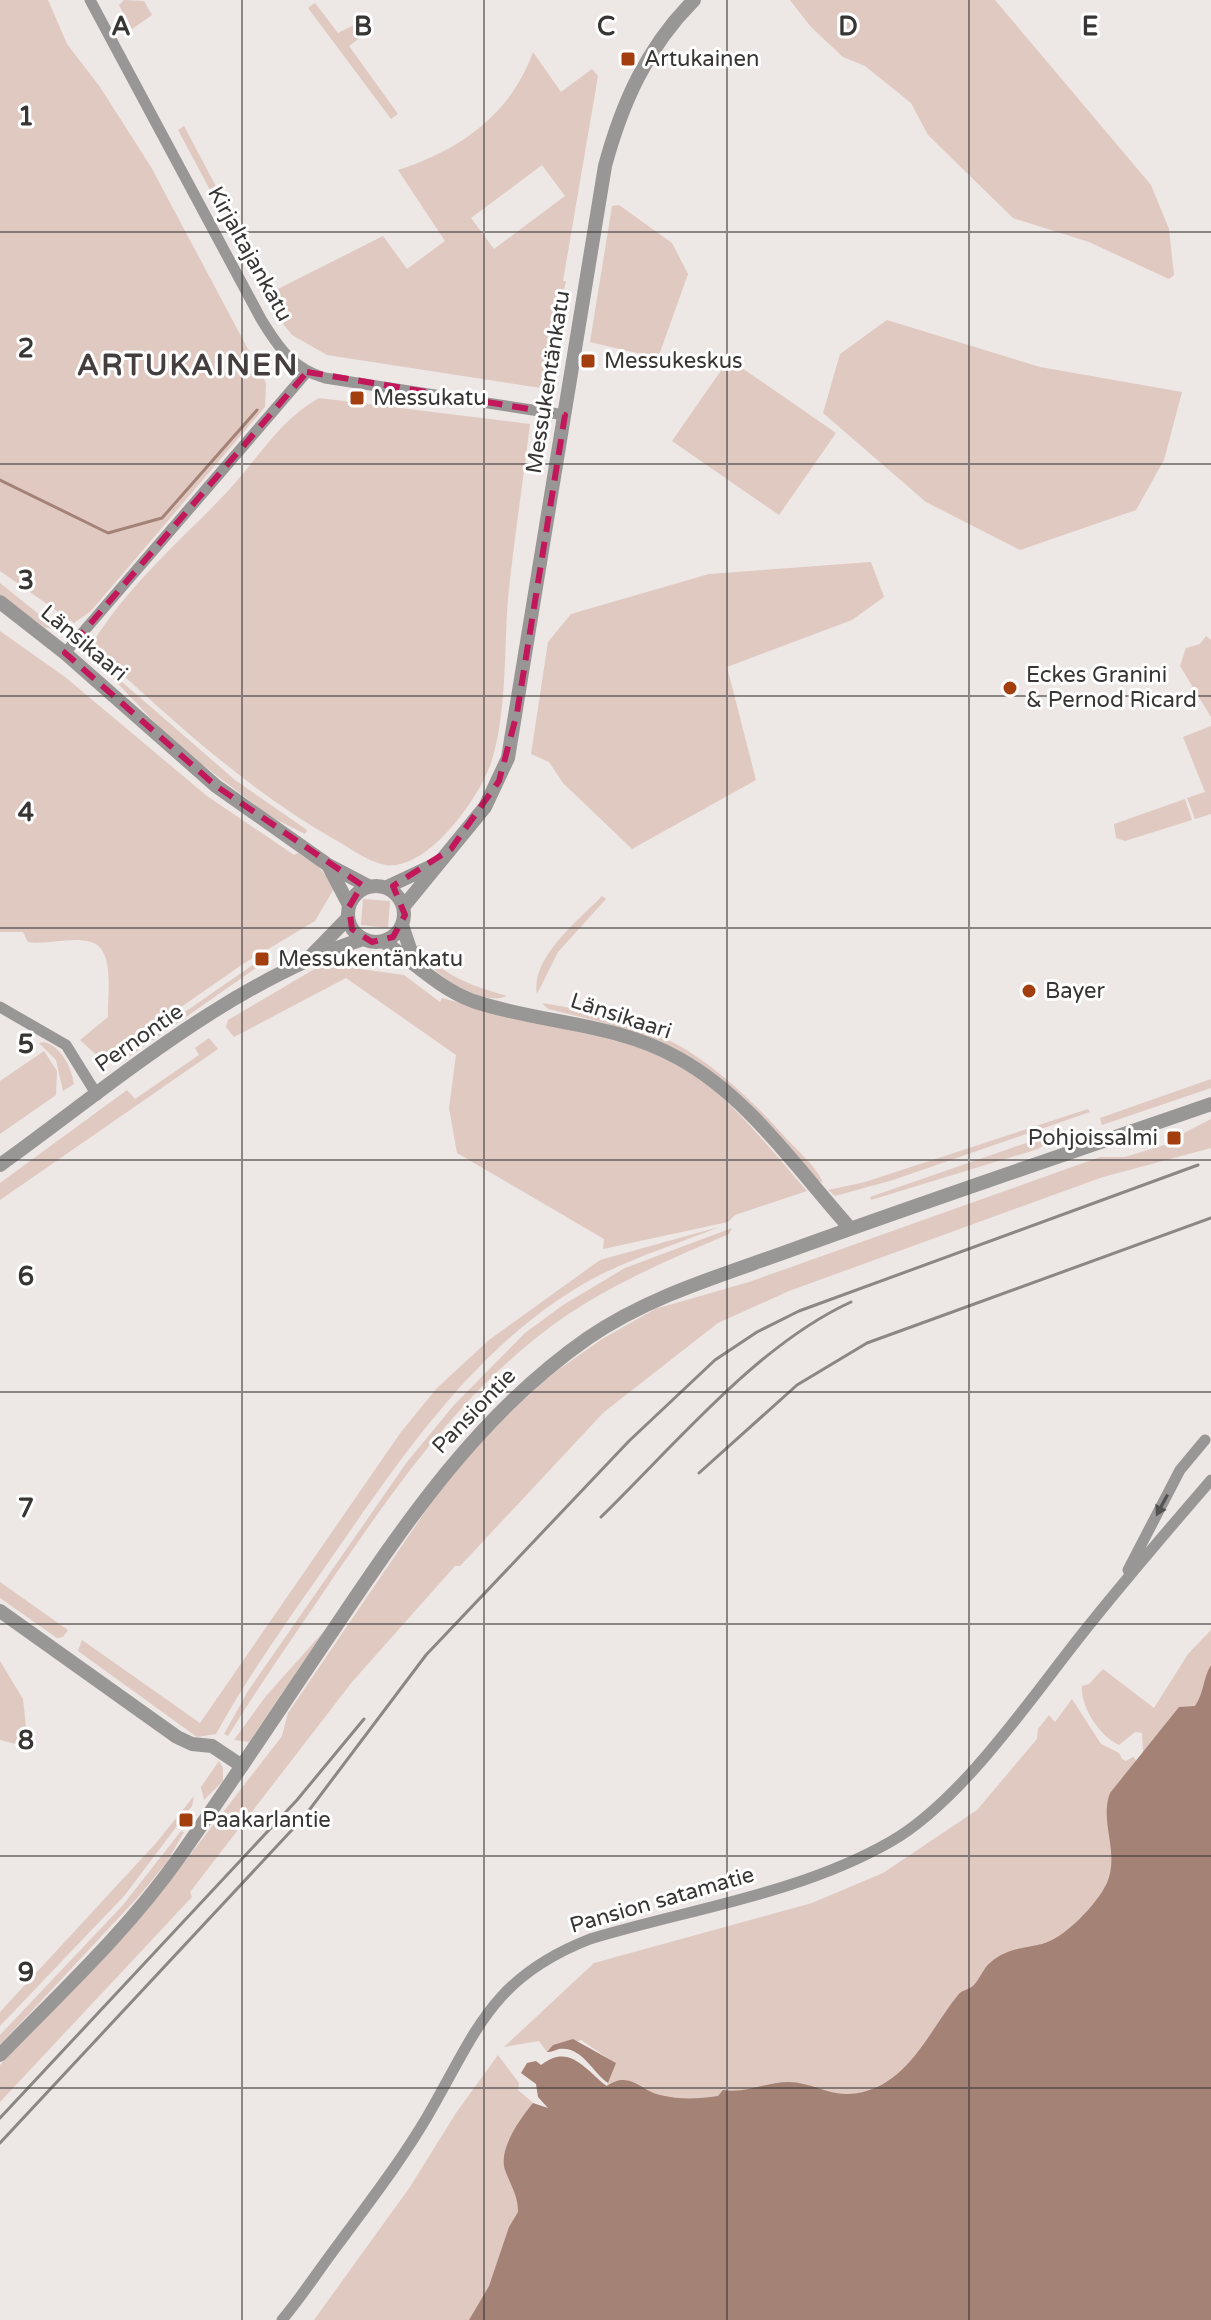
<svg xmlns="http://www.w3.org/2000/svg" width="1211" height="2320" font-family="'Varela Round',sans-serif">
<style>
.green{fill:#e0c9c1;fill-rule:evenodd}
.water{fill:#a58276}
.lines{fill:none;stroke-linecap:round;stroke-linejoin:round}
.stream{stroke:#a58276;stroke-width:3}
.minor{stroke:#999796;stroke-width:11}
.tertiary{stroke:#999796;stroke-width:14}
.rail{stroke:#8b8785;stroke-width:3}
.oneway{fill:#555352}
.marked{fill:none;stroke:#c2185b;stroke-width:6;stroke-dasharray:16 10;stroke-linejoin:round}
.grid{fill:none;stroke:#383635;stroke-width:2;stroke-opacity:0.55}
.poi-dot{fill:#a33e0f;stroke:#fff;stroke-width:3}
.labels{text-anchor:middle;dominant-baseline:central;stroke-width:6;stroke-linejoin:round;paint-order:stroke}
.poi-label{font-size:22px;fill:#383635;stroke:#fff;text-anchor:start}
.street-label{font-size:22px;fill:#383635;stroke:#fff}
.district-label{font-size:30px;font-weight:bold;letter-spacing:2px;fill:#443f3e;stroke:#fff}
.grid-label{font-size:26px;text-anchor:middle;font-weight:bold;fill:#383635;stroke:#fff;stroke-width:6;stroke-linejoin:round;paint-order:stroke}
</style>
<rect width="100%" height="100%" fill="#ede7e5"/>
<!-- green -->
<path class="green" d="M0,0H48L67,44L100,87L151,167L266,383L265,407L91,611L74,623L0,571Z
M124,0L144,1L152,15L132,29L119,5Z
M790,0H995L1151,185L1169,229L1174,275L1169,279L1089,242L1013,218L928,135L911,103L865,66L843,57L811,27Z
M315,3L338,33L356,24L364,35L349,46L398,114L391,119L308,8Z
M533,52L561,92L592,69L598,76L563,281H566L541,388L327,355L292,335L279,319L178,130L184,126L272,292L383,236L407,269L445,241L398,170C460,150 511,114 533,52ZM542,165L565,196L494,249L471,218Z
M619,205L672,243L688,274L658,358L590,342L612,206Z
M887,320L1040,367L1182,392L1164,460L1136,510L1020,550L926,502L823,413L840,354Z
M729,359L836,433L779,515L672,441Z
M319,398L530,424C523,482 514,540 508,598C504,650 507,711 492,760C481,796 428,871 386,865C367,862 349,847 332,838C242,786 168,716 91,646C127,585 181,541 229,490C258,458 281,419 319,398Z
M871,562L884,597L852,620L727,667L756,780L632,849L563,783L549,762L531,754L548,642L571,614L709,574Z
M0,583L61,632L44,627L0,595Z
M0,631L65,677L207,796L294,855L298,853L317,865L335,887L315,921L243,964L103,1061L80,1040L108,1017C107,998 116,949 91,942C72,936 48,945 28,942L23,932H0Z
M1206,636L1211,640V717L1180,666L1186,648L1200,644Z
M91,655L235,780L307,830L305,834L271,817L174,743Z
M1211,726V814L1195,819L1187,798L1205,792L1183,737Z
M1185,799L1192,820L1125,841L1116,838L1114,824Z
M602,896L606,899L558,952L537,994C530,958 580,919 602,896Z
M363,899L390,901L388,928L361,925Z
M420,945C439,976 474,986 507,996C479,1008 427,970 414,946Z
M257,962L259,966L117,1065V1059Z
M323,964L404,975L440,1002L442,998C528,1023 628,1027 702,1081C742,1111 774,1154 807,1191L735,1215L728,1222L603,1249L604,1239L457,1153L449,1108L456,1055L346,978L234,1037L226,1027L228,1020Z
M542,1003C656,1021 708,1052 784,1136C797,1150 817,1167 823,1183C807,1178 745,1099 722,1080C672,1038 611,1024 548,1009Z
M209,1038L218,1049L0,1200V1183L127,1090L135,1099L199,1055L195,1048Z
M44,1042C62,1047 71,1067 74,1084L63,1091L56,1060L39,1043Z
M44,1051L57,1071L56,1095L0,1134V1081Z
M1211,1079V1088L1102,1125L1100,1118Z
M1088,1109L1090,1112L893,1180L835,1196L828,1190L865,1182Z
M1211,1119V1148L1103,1177L789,1291L718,1323L604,1412L460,1566H455L352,1682L190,1892L192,1897L0,2102V2065L152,1904L282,1736L288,1713L450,1475L507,1415L551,1375L602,1339L655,1309L749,1282L1100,1157H1125L1181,1140L1180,1135Z
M1058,1132L1059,1136L1038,1149L871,1200L870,1197Z
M719,1227C670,1247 620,1261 575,1289C470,1354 401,1458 332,1557C292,1615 250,1672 216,1734L197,1737L78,1651L82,1640L200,1723L401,1432L437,1388L489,1340L600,1260Z
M732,1228L729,1234C673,1258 618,1281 567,1315C468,1383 402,1478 335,1575C299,1629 262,1681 228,1736L224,1734L248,1691L407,1462L454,1405L525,1333L563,1305L625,1268Z
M0,1582L68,1630L63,1637L57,1638L0,1598Z
M1211,1630V1704L1143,1753L1142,1733L1135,1732L1119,1745C1100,1737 1080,1706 1082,1686L1089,1684L1103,1669L1154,1708L1188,1654Z
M324,1631L249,1742L234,1740L266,1696Z
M0,1661L23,1699L27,1736L16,1744L0,1740Z
M1072,1699L1101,1744L1119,1753L1122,1759L1126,1761L1133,1757L1136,1760L1118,1912L920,2086L751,2113L607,2086L615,2063L581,2040L547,2052L539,2041L504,2047L594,1963L812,1903L883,1873L977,1810L1037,1739L1038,1729L1049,1715L1055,1722Z
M219,1761L223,1768V1781L204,1800L201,1787Z
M194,1796L192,1806L125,1895L0,2026V2012L156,1843Z
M181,1831L184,1832L167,1862L139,1896L0,2045V2035L123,1905Z
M498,2055L519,2083L518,2090L539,2108L530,2169L489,2320H314L410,2187L456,2113Z"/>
<!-- water -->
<path class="water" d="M1211,1665V2320H469L489,2286L509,2227L518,2212C518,2195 511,2186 505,2170C498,2149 520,2119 533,2103L548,2108L538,2097L536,2084L521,2073L527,2063L536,2061L541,2065C570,2042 586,2071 607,2086C629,2070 640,2090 660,2095C680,2100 699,2099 718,2096L723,2090C746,2094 766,2082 789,2082C809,2082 829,2095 848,2094C905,2092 928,2032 958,1995C962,1990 968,1990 973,1986C980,1979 983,1968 991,1962C1007,1948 1022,1949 1042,1944C1065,1938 1097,1904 1107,1883C1120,1852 1099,1822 1110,1793L1179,1707L1195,1706C1204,1693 1203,1678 1211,1665Z
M573,2039L616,2063L608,2083C592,2072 582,2046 559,2049C555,2050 552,2052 547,2052L553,2045Z"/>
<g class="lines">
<!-- stream -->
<path class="stream" d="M0,480L108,533L162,518L257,410"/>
<!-- minor -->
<path class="minor" d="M90,0L261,319C278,347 293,369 325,378L565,415
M65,653L307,372
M0,1007L66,1045L97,1095
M1128,1570L1180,1470L1205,1440
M282,2320C303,2295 320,2268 340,2242C370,2201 401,2161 427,2117C476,2033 490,1978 590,1939C689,1909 799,1894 890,1842C961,1802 1031,1698 1082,1634C1124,1581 1167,1531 1211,1480"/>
<!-- tertiary -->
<path class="tertiary" d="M0,602L65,653L216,786L328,865L368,886
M328,865L349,905
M348 914a28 28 0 1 1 56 0a28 28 0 1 1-56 0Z
M387,887L434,865
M404,906L485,807L508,758L605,166C622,103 647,47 694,0
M402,925L415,964
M383,941C413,961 438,988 473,1001C541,1024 614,1022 678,1058C748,1096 798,1170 850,1228
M310,957L348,918
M0,1165C114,1083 229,982 363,939
M0,1611L177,1737L192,1744L212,1746L242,1766
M0,2055C61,1992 127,1931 178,1859C232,1782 283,1704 336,1626C408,1519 480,1413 588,1338C651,1295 723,1275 794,1249C932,1199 1072,1152 1211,1104"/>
<!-- rail -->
<path class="rail" d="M699,1473L797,1385L867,1343L1211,1218
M601,1517C675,1445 757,1345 851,1302
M0,2118L297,1800L364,1719
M0,2143L304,1817L426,1655L629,1441L715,1360L757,1332L799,1311L1198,1165"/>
</g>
<!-- one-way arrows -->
<defs><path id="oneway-solid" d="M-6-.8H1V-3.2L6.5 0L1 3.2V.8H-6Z" transform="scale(2)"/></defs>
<use class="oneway" href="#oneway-solid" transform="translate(1162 1505) rotate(118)"/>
<!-- marked area -->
<path class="marked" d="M307,372L565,415L517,713L499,781L451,849L393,886L405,915L393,937L372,942L352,929L349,907L362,885L216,786L65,653Z"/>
<!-- grid -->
<path class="grid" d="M242,0V2320M484,0V2320M727,0V2320M969,0V2320M0,232H1211M0,464H1211M0,696H1211M0,928H1211M0,1160H1211M0,1392H1211M0,1624H1211M0,1856H1211M0,2088H1211"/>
<!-- markers -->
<g class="poi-dot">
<rect x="620" y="51" width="16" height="16" rx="4"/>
<rect x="580" y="353" width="16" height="16" rx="4"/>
<rect x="349" y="390" width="16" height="16" rx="4"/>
<circle cx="1010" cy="688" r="8"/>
<rect x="254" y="951" width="16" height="16" rx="4"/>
<circle cx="1029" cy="991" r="8"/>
<rect x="1166" y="1130" width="16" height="16" rx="4"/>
<rect x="178" y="1812" width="16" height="16" rx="4"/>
</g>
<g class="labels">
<!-- poi labels -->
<g class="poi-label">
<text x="644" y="59">Artukainen</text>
<text x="604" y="361">Messukeskus</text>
<text x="373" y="398">Messukatu</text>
<text x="1026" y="675">Eckes Granini<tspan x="1026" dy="25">&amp; Pernod Ricard</tspan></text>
<text x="278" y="959">Messukentänkatu</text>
<text x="1045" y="991">Bayer</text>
<text x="1158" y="1138" text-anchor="end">Pohjoissalmi</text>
<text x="202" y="1820">Paakarlantie</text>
</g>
<!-- street labels -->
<g class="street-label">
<text transform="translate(250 254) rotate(61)">Kirjaltajankatu</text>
<text transform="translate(548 382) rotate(-81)">Messukentänkatu</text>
<text transform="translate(84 643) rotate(40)">Länsikaari</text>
<text transform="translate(621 1016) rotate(18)">Länsikaari</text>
<text transform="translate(139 1038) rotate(-35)">Pernontie</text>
<text transform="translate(474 1411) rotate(-46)">Pansiontie</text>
<text transform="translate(662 1900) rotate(-16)">Pansion satamatie</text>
</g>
<!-- district labels -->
<g class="district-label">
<text x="188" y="365">ARTUKAINEN</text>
</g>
</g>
<g class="grid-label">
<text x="121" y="35">A</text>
<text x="363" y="35">B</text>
<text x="606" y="35">C</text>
<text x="848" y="35">D</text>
<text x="1090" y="35">E</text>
<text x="26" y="125">1</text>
<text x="26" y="357">2</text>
<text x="26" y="589">3</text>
<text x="26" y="821">4</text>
<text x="26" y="1053">5</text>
<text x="26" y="1285">6</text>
<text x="26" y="1517">7</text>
<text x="26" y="1749">8</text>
<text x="26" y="1981">9</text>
</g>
</svg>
